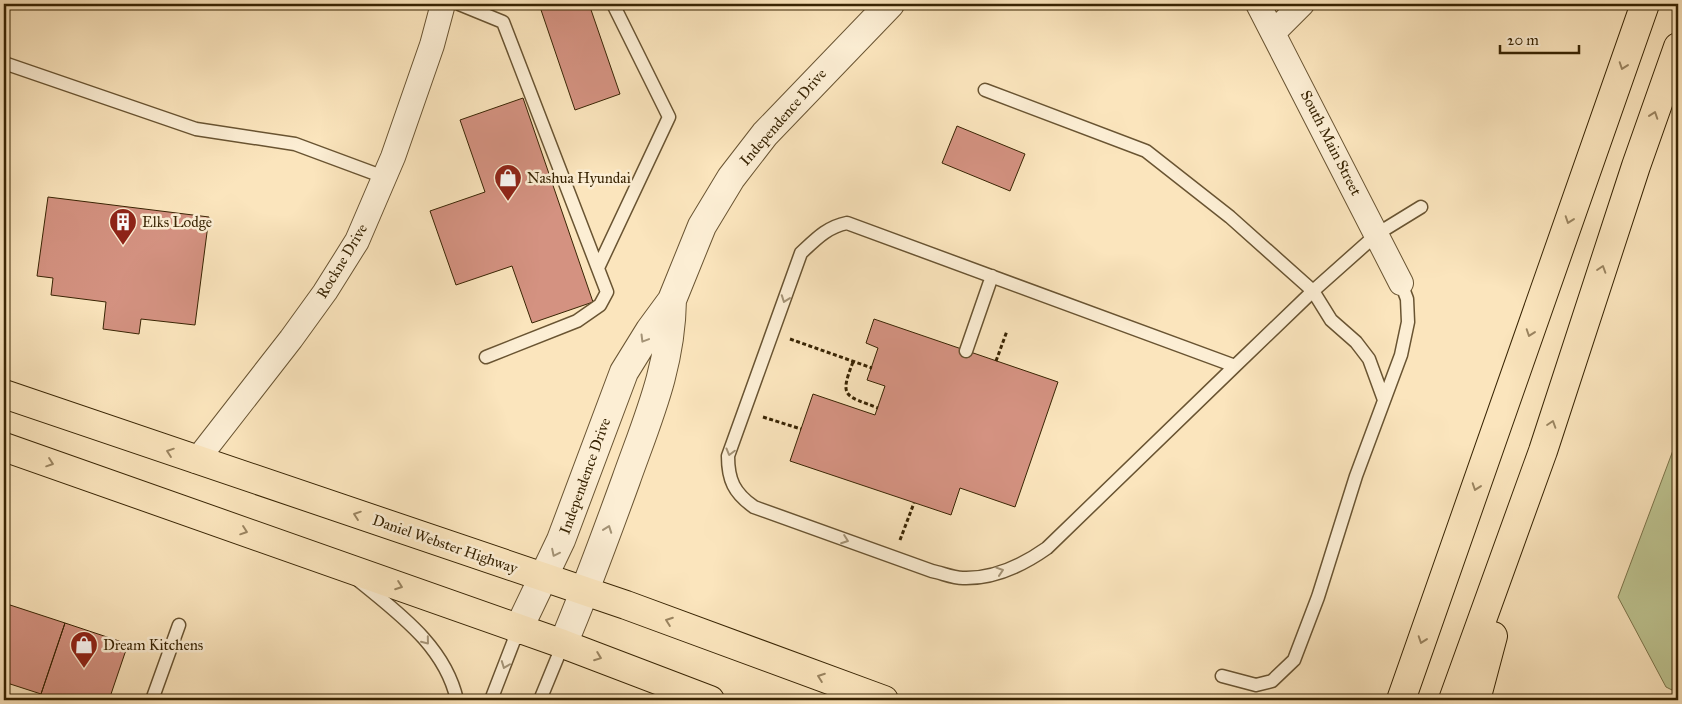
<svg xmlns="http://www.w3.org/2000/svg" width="1682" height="704" font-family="'IM FELL Great Primer',serif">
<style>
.green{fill:#bec592;stroke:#7b744a}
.building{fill:#d49281;stroke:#382403}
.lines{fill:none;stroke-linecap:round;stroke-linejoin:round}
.service-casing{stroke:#695432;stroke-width:15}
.minor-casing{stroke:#695432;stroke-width:26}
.tertiary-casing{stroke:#695432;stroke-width:30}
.primary-casing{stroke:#382403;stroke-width:30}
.motorway-casing{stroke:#382403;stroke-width:30}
.path{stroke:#382403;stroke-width:3;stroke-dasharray:4 2.5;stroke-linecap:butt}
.service{stroke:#fceed4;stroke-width:12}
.minor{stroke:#fceed4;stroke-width:24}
.tertiary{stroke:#fceed4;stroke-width:28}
.primary{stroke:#fbe5bd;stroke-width:28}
.motorway{stroke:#fbe5bd;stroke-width:28}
.oneway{stroke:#9a8460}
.oneway2{stroke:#a49376}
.labels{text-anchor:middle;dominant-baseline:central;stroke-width:5;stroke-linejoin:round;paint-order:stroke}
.street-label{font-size:15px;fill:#382403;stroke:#fceed4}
.poi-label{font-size:15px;fill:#382403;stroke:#fceed4;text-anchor:start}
</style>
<rect width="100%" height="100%" fill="#fbe5bd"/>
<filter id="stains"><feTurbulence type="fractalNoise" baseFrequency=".004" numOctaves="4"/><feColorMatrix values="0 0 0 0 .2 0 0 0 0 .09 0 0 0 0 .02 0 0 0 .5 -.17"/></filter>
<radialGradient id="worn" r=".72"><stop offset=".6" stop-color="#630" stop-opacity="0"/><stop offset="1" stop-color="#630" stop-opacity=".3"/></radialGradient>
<!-- green -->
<path class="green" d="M1678,437V693L1666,687L1618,597Z"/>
<!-- building -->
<path class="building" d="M539,4H589L620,94L575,110Z
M523,98L593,302L532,323L512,266L456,285L430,211L485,192L460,120Z
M957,126L1025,154L1010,191L942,163Z
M48,197L209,217L195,325L141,319L139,334L103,329L106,302L51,295L53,278L37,276Z
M874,319L1058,382L1015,507L960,488L951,515L790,461L813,394L875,415L885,386L867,380L878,348L866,343Z
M4,603L65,623L41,694L4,682Z
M65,623L128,644L109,700H59L41,694Z"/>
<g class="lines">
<defs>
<path id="service" d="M459,4L503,22L607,292L600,305L577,321L486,357
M4,63L196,129L295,144L384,177
M985,90L1146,151L1230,217L1313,291L1331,320L1356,342L1369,359L1384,400
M598,268L669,117L613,4
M966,351L992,276
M1235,366L1047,548C1023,565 993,579 963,578C953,578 942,573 932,571L754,507C734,493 728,480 728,456L801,253C816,239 827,227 847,223L1235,366L1313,291L1377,234L1421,207
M358,580C398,613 445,646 457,700
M1222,676L1256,685L1272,681L1294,660L1318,597L1356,476L1401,355L1408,322L1407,299L1401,283
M152,700L179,625
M491,700L518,630
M540,700L563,644"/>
<path id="minor" d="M1258,4L1401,283
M1274,32L1302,4
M196,461L291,339L325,292L357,241L393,157L432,45L443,4"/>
<path id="tertiary" d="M518,630L561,540L624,372L650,330L672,300L702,226L731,178L765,134L890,4
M563,644C586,590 606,535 626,480C648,418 671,367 672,300"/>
<path id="primary" d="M4,394L626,605L884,700
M4,447L563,644L710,700"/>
<path id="motorway" d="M1401,700L1645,4
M1453,700L1543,451L1636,166L1678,47
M1476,700L1493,636"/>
</defs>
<!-- service casing -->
<use href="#service" class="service-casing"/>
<!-- minor casing -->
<use href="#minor" class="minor-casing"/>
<!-- tertiary casing -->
<use href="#tertiary" class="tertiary-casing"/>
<!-- primary casing -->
<use href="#primary" class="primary-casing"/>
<!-- motorway casing -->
<use href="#motorway" class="motorway-casing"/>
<!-- path -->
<path class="path" d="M790,339L872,368
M996,361L1007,331
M853,362C839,398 845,395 878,408
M763,417L801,429
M900,540L914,503"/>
<!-- service -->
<use href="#service" class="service"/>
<!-- minor -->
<use href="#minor" class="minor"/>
<!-- tertiary -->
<use href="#tertiary" class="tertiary"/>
<!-- primary -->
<use href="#primary" class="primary"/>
<!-- motorway -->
<use href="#motorway" class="motorway"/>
</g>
<!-- one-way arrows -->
<defs><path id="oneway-chevron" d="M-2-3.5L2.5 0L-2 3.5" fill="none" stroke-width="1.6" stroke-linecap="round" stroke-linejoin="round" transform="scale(1.25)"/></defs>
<g class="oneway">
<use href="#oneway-chevron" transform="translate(1623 66) rotate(109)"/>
<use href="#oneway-chevron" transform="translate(1654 115) rotate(-71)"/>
<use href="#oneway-chevron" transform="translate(1569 220) rotate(109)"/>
<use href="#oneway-chevron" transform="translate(1602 269) rotate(-72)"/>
<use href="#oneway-chevron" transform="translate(1530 333) rotate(109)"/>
<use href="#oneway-chevron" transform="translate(1552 424) rotate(-72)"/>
<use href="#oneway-chevron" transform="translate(170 452) rotate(-161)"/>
<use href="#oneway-chevron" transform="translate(50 463) rotate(19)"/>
<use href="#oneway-chevron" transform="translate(1476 487) rotate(109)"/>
<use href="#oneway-chevron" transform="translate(357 515) rotate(-161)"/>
<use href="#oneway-chevron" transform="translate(244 531) rotate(19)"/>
<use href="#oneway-chevron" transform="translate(399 586) rotate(20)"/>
<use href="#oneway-chevron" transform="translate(669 621) rotate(-160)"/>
<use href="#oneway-chevron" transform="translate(1422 640) rotate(109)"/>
<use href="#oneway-chevron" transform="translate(598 657) rotate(21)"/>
<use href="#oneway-chevron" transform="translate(821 677) rotate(-160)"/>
</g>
<g class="oneway2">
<use href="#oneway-chevron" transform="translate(785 299) rotate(110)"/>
<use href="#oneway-chevron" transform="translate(644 339) rotate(121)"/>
<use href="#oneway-chevron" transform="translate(730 452) rotate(105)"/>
<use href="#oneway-chevron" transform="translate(608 529) rotate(-70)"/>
<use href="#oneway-chevron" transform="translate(845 540) rotate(20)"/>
<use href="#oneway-chevron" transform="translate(555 553) rotate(116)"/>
<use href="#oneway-chevron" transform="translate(1000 571) rotate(-18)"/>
<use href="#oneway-chevron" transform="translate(426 641) rotate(51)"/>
<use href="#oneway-chevron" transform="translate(505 665) rotate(111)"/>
</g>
<!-- icons -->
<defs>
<symbol id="shop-pin" viewBox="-11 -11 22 30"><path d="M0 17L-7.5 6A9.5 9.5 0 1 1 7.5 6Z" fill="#8f2418" stroke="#fceed4"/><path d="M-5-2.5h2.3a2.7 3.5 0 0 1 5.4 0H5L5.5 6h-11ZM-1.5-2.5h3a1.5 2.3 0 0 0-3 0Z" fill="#fff"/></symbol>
<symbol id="building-pin" viewBox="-11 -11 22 30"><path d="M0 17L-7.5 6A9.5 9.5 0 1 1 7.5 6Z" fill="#8f2418" stroke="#fceed4"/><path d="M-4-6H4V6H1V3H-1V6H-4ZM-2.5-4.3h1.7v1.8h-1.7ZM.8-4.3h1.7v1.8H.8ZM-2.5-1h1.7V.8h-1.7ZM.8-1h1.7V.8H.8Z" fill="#fff"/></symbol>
</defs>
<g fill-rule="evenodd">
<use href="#shop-pin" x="492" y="162" width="32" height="43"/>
<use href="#building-pin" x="107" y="206" width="32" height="43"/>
<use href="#shop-pin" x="68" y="629" width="32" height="43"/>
</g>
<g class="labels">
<!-- street labels -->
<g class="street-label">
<text transform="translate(783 117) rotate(-49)">Independence Drive</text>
<text transform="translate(1331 143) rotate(63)">South Main Street</text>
<text transform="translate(342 261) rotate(-59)">Rockne Drive</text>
<text transform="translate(585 476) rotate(-70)">Independence Drive</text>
<text transform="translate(445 544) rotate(19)">Daniel Webster Highway</text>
</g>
<!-- poi labels -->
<g class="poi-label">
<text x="527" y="178">Nashua Hyundai</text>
<text x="142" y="222">Elks Lodge</text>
<text x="103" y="645">Dream Kitchens</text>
</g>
</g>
<!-- margin -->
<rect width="1682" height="704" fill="none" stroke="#fbe5bd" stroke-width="20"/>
<rect x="5" y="5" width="1672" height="694" fill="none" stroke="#382403" stroke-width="2.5"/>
<rect x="10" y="10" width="1662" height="684" fill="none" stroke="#382403"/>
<!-- scale -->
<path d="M1500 45v8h79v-8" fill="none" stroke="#382403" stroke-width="2.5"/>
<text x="1507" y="45" font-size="15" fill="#382403" stroke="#fceed4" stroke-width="4" paint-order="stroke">20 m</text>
<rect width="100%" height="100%" filter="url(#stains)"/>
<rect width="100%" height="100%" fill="url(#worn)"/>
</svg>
